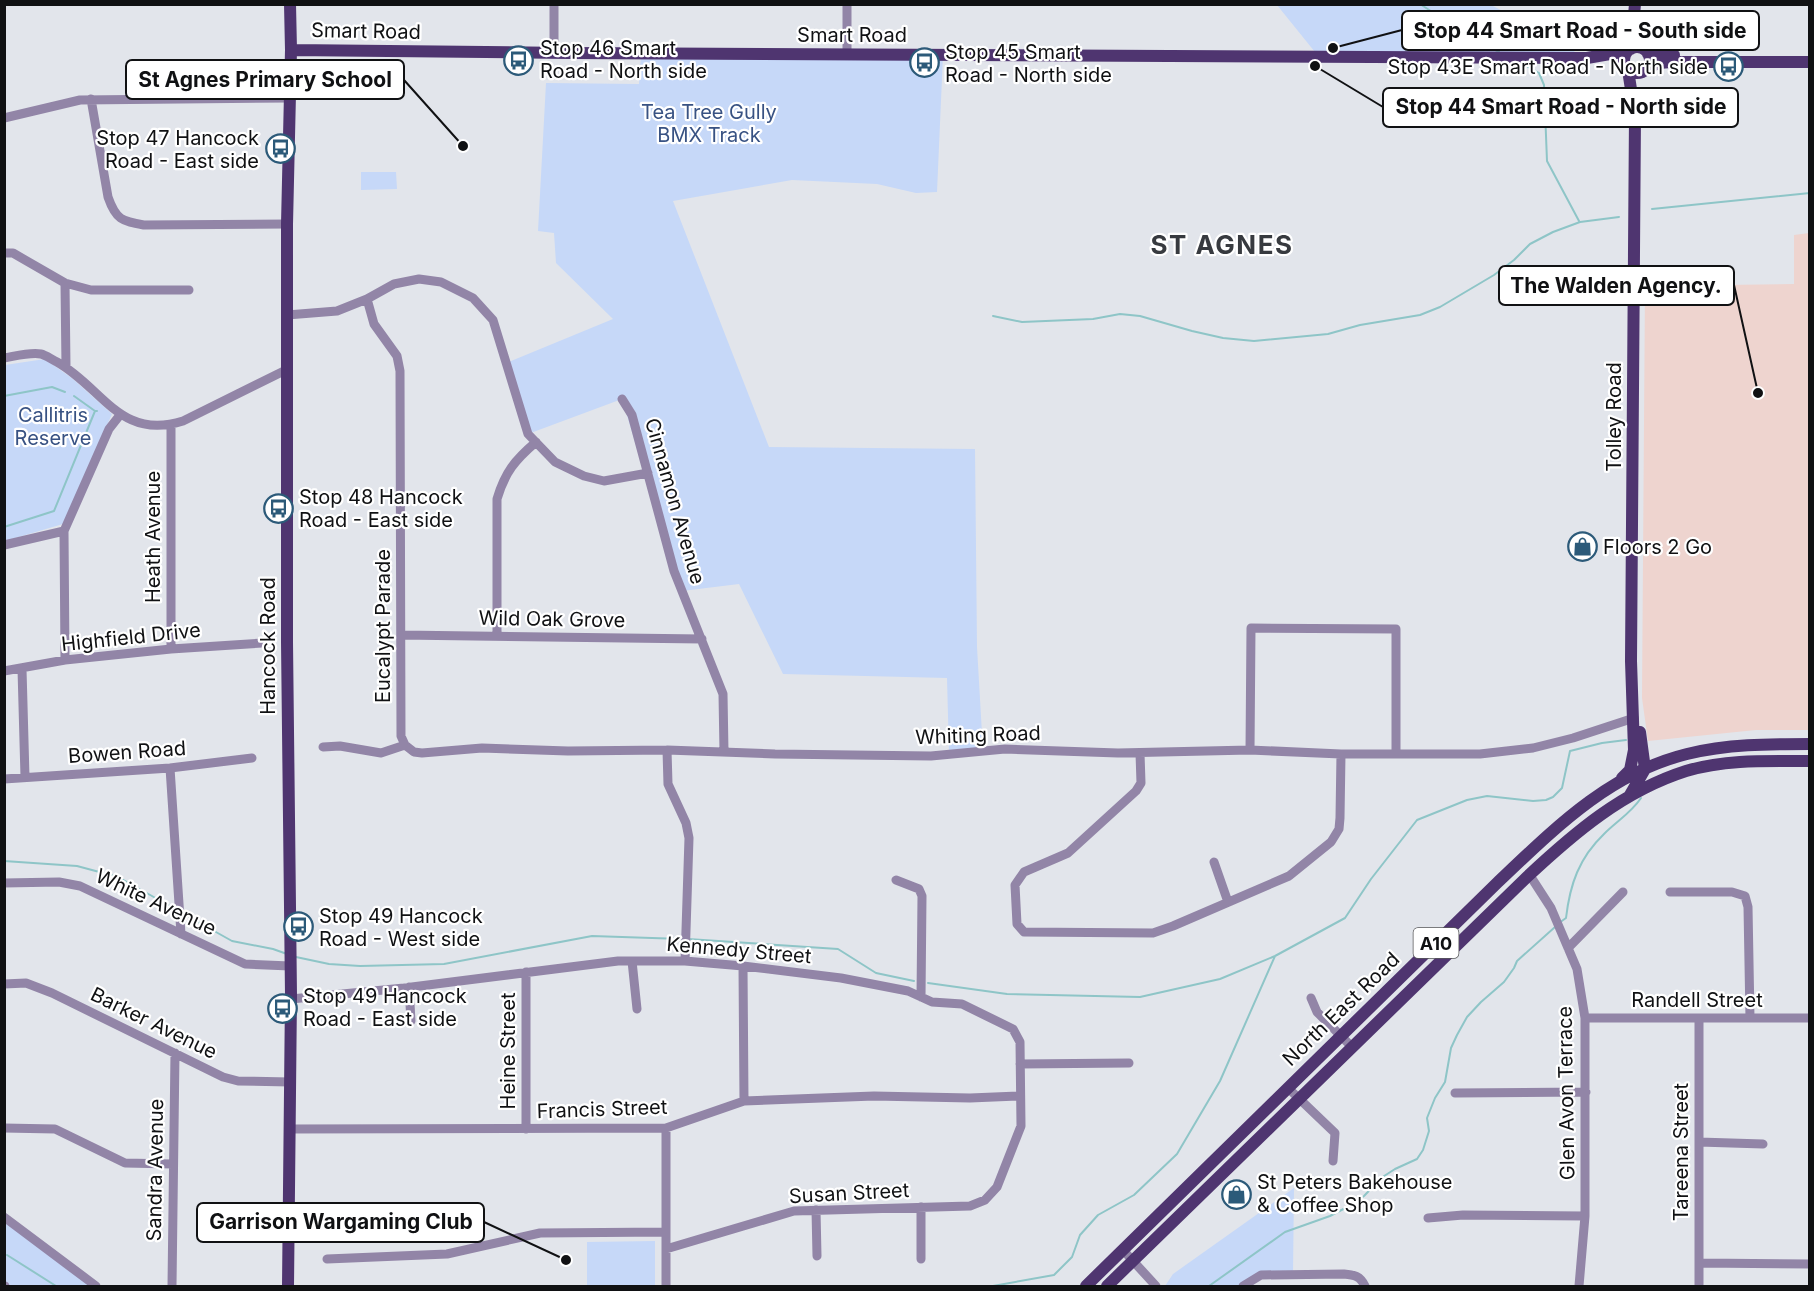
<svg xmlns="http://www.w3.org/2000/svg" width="1814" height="1291" font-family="Inter,sans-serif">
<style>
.industrial{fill:#eed4cf}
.green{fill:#c6d8f8}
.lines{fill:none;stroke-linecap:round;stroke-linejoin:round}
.stream{stroke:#8ec5c7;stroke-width:2}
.minor{stroke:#9285a7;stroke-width:9}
.major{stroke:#4f3570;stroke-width:12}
.labels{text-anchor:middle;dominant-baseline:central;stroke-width:4.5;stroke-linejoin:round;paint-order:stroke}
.shield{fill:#fff;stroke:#58585a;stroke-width:1.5}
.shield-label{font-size:18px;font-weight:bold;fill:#101113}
.street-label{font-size:20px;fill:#101113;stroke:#fff}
.poi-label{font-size:20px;fill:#101113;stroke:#fff;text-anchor:start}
.park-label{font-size:20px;fill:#385283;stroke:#fff}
.district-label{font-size:26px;font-weight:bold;letter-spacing:1.5px;fill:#373a3f;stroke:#fff}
.leader{fill:none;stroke:#101113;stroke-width:2}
.callout-dot{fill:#101113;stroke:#fff;stroke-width:2}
.callout{fill:#fff;stroke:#101113;stroke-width:2}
.callout-label{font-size:21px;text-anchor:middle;font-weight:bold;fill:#101113}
</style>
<rect width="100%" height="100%" fill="#e2e5eb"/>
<!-- industrial -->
<path class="industrial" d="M1809,233V730H1756L1648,741L1642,698L1645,286L1794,284V235Z"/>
<!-- green -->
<path class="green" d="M1277,5H1491L1526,23L1551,25L1573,39L1575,58L1319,57Z
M641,54L943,55L937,192L916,193L877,184L792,180L673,201L769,447L975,449L977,647L983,751L949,754L947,678L783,674L739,584L682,591L674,571L622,399L528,434L506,363L613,319L556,263L554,233L538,231L546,83L639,84Z
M361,172H396L397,189L361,190Z
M45,359L73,379L112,414L63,524L5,541V365Z
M1294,1188L1293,1274L1261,1275L1243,1286H1165L1173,1274Z
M5,1217L96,1286H5Z
M655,1241V1286H587V1242Z"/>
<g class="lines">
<!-- stream -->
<path class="stream" d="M1420,4L1466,34L1499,52
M1521,63L1539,73L1544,85L1547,161L1579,221
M1652,209L1810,193
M993,316L1022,322L1093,319L1120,314L1140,316L1192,331L1223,338L1254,341L1328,334L1360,325L1420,315L1440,307L1494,275L1514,260L1530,244L1553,232L1580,222L1619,217
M4,396L52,387L65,392
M74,396L95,411
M4,527L54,511L95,411H97
M4,861L77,866L118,877L177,910
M182,913L232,941L273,949L287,954
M1559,923L1566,918C1570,884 1579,858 1604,834C1617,821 1631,813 1641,798
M688,939L838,949L876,973L914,981
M296,957L329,964L360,966L444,964L592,936L682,939
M928,983L1007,994L1140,997L1220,979L1275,956L1345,918L1371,879L1417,820L1467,800L1487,796L1533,801L1546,800L1553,797L1562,788L1570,751L1602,743L1626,740
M7,1255L56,1286
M993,1286L1054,1275L1072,1257L1080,1235L1098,1215L1134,1195L1177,1154L1220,1081L1275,956
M1209,1286L1285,1232L1330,1216L1353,1204L1364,1196L1381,1178L1395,1169L1417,1159L1423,1150L1429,1131L1427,1118L1435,1098L1445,1082L1451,1048L1457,1035L1467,1017L1481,1002L1504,982L1514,968L1517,961L1555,927"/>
<!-- minor -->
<path class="minor" d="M554,4V53
M847,55V4
M91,99L108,197C116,220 122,221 144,225L287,224
M4,118L80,100L290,98
M4,253H13L65,283L91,290H189
M65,283L66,367
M367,299L374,324L397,356L400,371L401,736L405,745
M287,315L337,311L367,299L394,284L419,279L441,282L473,298L493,320L528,434L555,462L584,476L604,481L648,473
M4,358C16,356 30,352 41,354C46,355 52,360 57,362C103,388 120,441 183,421L288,369
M622,399L632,415L674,571L723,694L724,752
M64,531L65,660
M4,545L64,531L109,429L120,415
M401,635L702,639
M497,636V499C505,472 515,460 536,442
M171,649V425
M22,669L25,777
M4,671L65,660L171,649L262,643
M323,747L340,746L381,753L405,745L414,752L422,753L482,748L568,751L667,750L775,754L931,756L1005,749L1118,753L1250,750L1341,754H1480L1533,748L1573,738L1634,718
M667,750L668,784L686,823L689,838L685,961
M1250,750L1251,628L1396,629V753
M1140,753L1141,783L1136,791L1068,853L1024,872L1015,885L1017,924L1024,932L1153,933L1173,926L1289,876L1331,842L1339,829L1340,818L1341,754
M170,768L181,934
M4,779L170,768L252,758
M1214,862L1228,902
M1529,874L1551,908L1577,969L1585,1018V1216L1579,1286
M896,880L919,889L922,896L921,997
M4,883L59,882L80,886L245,964L290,966
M1670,892H1732L1745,896L1748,907L1750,1018
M1568,948L1623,892
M632,961L637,1009
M743,966L744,1101
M526,972V1129
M4,984L26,983L52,993L223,1077L238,1081L290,1082
M409,987L411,1021
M1311,998L1317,1012L1352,1047
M291,999L404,988L618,961H685L743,966L841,978L908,991L932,1002L962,1004L1013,1029L1020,1042L1021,1126L997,1187L985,1200L970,1206L794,1211L666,1249
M1585,1018H1810
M1699,1018V1286
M1020,1064L1129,1063
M1288,1088L1335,1133L1333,1161
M1455,1093L1586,1092
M4,1128L55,1129L125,1163L173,1164
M290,1129L666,1128L744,1101L874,1096L970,1098L1020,1096
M1699,1142L1763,1144
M816,1210L817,1256
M4,1217L96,1286
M1428,1218L1463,1215L1585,1216
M1123,1250L1156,1286
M327,1259L447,1254L540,1233L666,1232
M921,1259V1207
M1700,1263L1810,1264
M4,1286H5
M172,1286L175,1053
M666,1286V1128
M1243,1286L1261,1275L1344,1274C1355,1275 1360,1276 1365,1286"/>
<!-- major -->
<path class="major" d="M1624 60a13 13 0 1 1 26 0a13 13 0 1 1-26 0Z
M1631,49L1635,4
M291,50L569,53L1587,58L1627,51
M1648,54L1674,55
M1647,68L1659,63L1671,62H1810
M1622,778L1630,770L1634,750L1631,661L1635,115L1628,70
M1630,795L1645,769L1640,732
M288,1286L291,995L287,642V224L291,50L290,4
M1086,1286L1497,883C1554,829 1609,773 1687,754C1727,744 1768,744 1810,744
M1107,1286L1527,877C1574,833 1623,791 1686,771C1726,759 1769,761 1810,761"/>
</g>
<!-- icons -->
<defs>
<symbol id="bus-ring" viewBox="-11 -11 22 22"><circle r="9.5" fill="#fff" stroke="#2c5a79" stroke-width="1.5"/><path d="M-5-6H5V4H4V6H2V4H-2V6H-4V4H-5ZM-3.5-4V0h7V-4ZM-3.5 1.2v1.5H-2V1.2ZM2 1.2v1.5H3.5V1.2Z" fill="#2c5a79"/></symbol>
<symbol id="shop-ring" viewBox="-11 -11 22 22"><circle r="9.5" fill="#fff" stroke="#2c5a79" stroke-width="1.5"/><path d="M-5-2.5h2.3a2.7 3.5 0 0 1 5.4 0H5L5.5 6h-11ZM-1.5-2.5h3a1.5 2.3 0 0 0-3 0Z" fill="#2c5a79"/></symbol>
</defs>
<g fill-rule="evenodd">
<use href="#bus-ring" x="502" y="44" width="33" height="33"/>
<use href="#bus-ring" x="908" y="46" width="33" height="33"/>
<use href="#bus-ring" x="1712" y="50" width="33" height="33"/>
<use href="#bus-ring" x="264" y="132" width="33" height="33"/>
<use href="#bus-ring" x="262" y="492" width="33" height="33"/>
<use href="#shop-ring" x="1566" y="530" width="33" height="33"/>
<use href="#bus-ring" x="282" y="910" width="33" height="33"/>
<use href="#bus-ring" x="266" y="992" width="33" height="33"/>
<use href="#shop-ring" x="1220" y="1178" width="33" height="33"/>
</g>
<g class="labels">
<!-- shield labels -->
<rect class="shield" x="1413.5" y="928" width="45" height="30" rx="4.5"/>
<g class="shield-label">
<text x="1436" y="943">A10</text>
</g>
<!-- street labels -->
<g class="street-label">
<text transform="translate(366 31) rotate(1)">Smart Road</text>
<text x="852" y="35">Smart Road</text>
<text transform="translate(1614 417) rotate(-90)">Tolley Road</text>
<text transform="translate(675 501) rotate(74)">Cinnamon Avenue</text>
<text transform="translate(153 537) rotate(-90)">Heath Avenue</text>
<text transform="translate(552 619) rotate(1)">Wild Oak Grove</text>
<text transform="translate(383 626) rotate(-90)">Eucalypt Parade</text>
<text transform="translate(131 637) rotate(-6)">Highfield Drive</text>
<text transform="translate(268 646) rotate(-90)">Hancock Road</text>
<text transform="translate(978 735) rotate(-2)">Whiting Road</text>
<text transform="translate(127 752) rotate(-4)">Bowen Road</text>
<text transform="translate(156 902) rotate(25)">White Avenue</text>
<text transform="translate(739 950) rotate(5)">Kennedy Street</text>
<text x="1697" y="1000">Randell Street</text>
<text transform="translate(1341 1009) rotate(-44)">North East Road</text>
<text transform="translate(154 1023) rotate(26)">Barker Avenue</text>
<text transform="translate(508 1051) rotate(-90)">Heine Street</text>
<text transform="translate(1566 1093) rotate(-91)">Glen Avon Terrace</text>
<text transform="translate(602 1109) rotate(-2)">Francis Street</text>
<text transform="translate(1681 1152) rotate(-90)">Tareena Street</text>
<text transform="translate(155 1170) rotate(-89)">Sandra Avenue</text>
<text transform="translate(849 1193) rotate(-3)">Susan Street</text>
</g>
<!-- poi labels -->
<g class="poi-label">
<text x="540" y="48">Stop 46 Smart<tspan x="540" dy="23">Road - North side</tspan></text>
<text x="945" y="52">Stop 45 Smart<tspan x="945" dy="23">Road - North side</tspan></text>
<text x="1708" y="67" text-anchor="end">Stop 43E Smart Road - North side</text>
<text x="259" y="138" text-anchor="end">Stop 47 Hancock<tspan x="259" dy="23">Road - East side</tspan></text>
<text x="299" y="497">Stop 48 Hancock<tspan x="299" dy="23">Road - East side</tspan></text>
<text x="1603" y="547">Floors 2 Go</text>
<text x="319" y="916">Stop 49 Hancock<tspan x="319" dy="23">Road - West side</tspan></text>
<text x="303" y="996">Stop 49 Hancock<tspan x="303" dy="23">Road - East side</tspan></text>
<text x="1257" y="1182">St Peters Bakehouse<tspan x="1257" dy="23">&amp; Coffee Shop</tspan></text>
</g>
<!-- park labels -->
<g class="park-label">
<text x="709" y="112">Tea Tree Gully<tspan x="709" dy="23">BMX Track</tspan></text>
<text x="53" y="415">Callitris<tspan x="53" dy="23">Reserve</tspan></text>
</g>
<!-- district labels -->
<g class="district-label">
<text x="1222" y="244">ST AGNES</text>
</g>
</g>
<!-- callouts -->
<path class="leader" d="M1333 48L1402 30M463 146L404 80M1315 66L1383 107M1758 393L1734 285M566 1260L484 1222"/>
<g class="callout-dot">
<circle cx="1333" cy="48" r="6"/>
<circle cx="463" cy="146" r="6"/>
<circle cx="1315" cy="66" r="6"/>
<circle cx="1758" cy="393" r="6"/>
<circle cx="566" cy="1260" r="6"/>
</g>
<g class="callout">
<rect x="1402" y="11" width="357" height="39" rx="6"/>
<rect x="126" y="60" width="278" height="39" rx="6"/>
<rect x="1383" y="88" width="355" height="39" rx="6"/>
<rect x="1499" y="266" width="235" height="39" rx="6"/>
<rect x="197" y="1203" width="287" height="39" rx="6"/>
</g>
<g class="callout-label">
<text x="1580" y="38">Stop 44 Smart Road - South side</text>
<text x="265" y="87">St Agnes Primary School</text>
<text x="1561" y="114">Stop 44 Smart Road - North side</text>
<text x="1616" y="293">The Walden Agency.</text>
<text x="341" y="1229">Garrison Wargaming Club</text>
</g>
<!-- border -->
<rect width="1814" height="1291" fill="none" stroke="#101113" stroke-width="12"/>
</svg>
